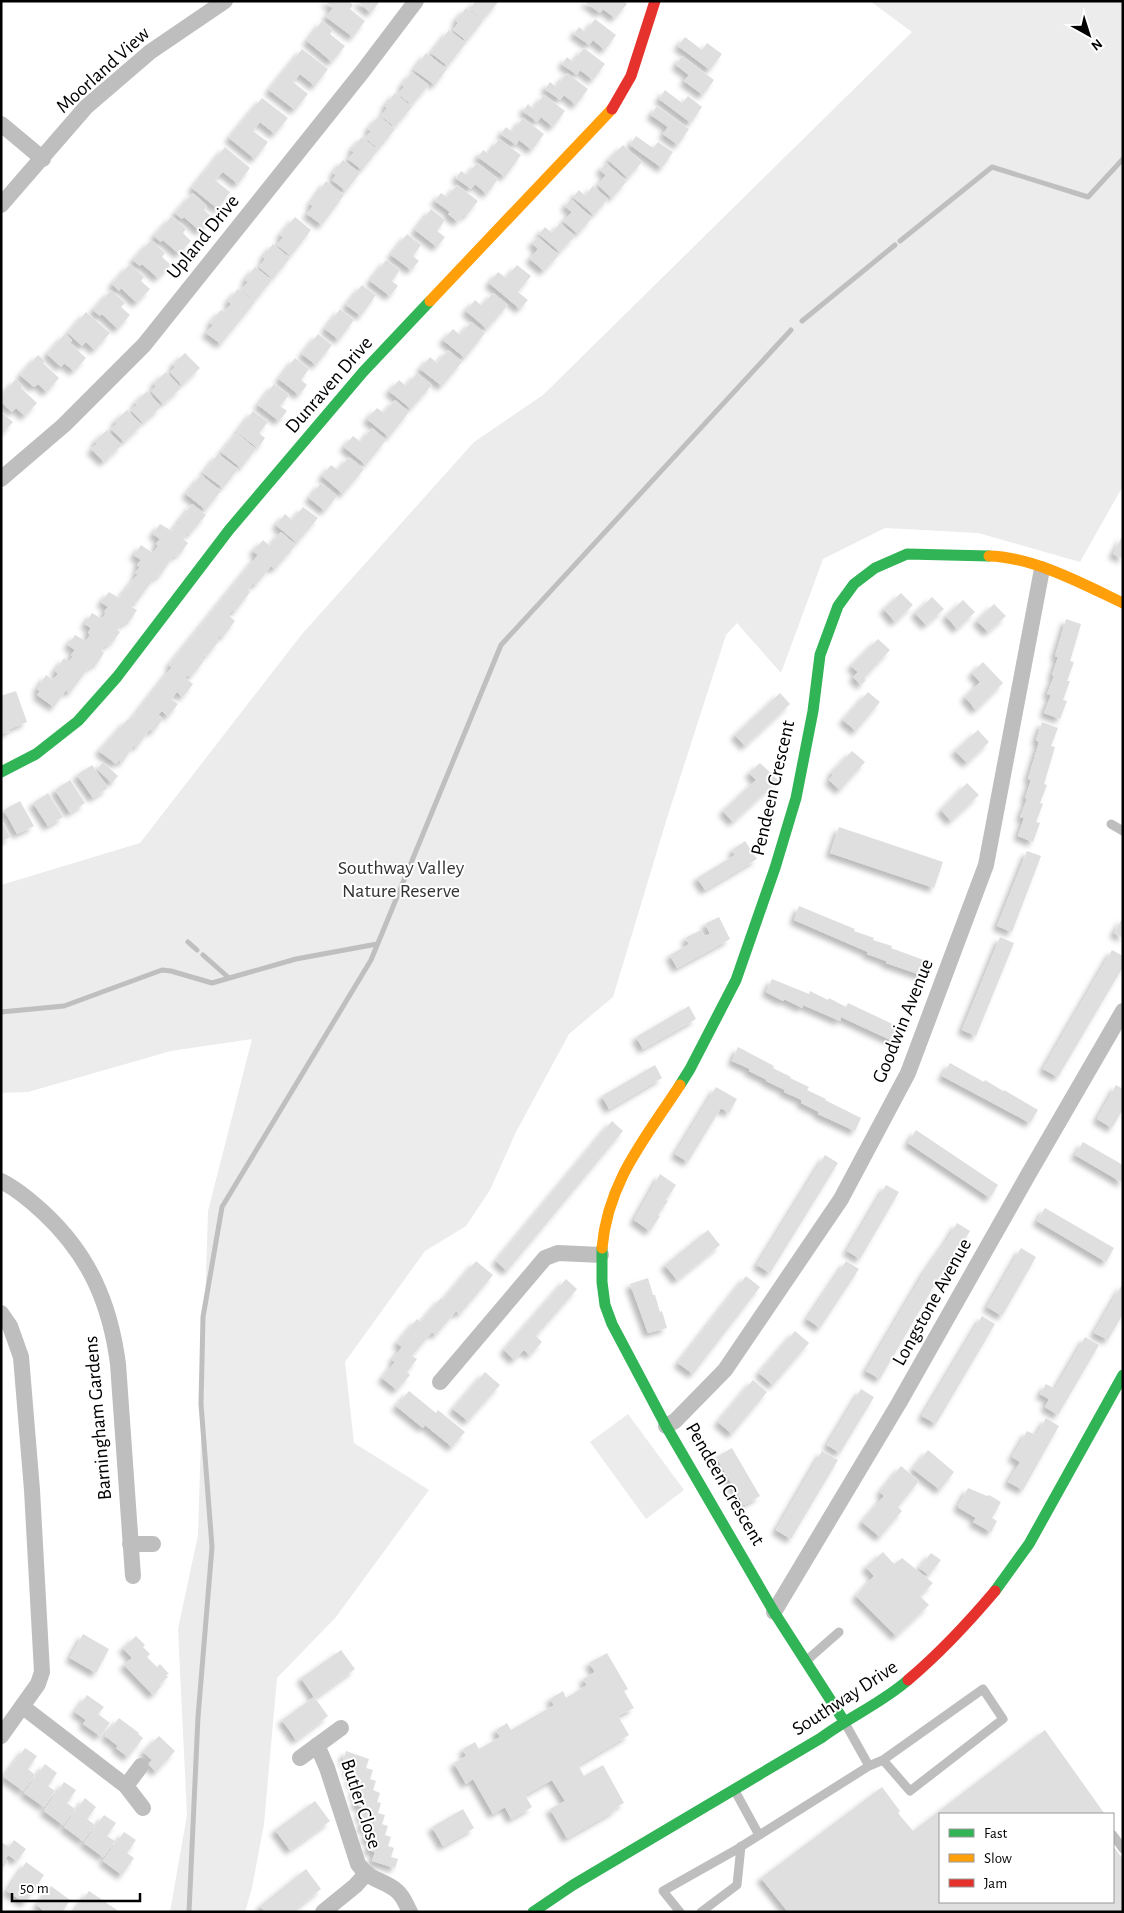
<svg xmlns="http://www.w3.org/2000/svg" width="1124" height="1913" font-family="'Alegreya Sans',sans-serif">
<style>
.green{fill:#ececec}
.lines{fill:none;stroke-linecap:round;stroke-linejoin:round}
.stream{stroke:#bfbfbf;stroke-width:5}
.building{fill:#dfdfdf;filter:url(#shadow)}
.lane{stroke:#bebebe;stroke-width:9}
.street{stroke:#bebebe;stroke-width:16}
.fast{stroke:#30b455;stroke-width:11}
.slow{stroke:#ff9f0a;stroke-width:11}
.jam{stroke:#e5322d;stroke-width:11}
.labels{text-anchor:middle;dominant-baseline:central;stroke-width:4;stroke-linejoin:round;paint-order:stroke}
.street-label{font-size:20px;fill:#000;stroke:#fff}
.park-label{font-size:20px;fill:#333;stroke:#fff}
</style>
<defs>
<filter id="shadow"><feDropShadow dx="-4.5" dy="4.5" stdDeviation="2.5" flood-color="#0004"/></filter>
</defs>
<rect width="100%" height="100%" fill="#fff"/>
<!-- green -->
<path class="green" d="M870,1H1123V486L1080,562L978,533L885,528L823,559L781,673L737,623L726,635L667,818L613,997L569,1034L516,1132L490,1190L466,1226L425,1251L345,1362L354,1443L429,1490L336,1617L277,1678L264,1824L252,1888L245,1912H170L187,1815L178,1629L198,1535L208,1211L252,1039L171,1051L28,1092L1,1093V885L140,843L302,634L474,442L543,395L912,32Z
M628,1414L684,1490L646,1519L590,1442Z"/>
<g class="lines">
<!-- stream -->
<path class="stream" d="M900,241L992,167L1088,197L1123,159
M802,321L895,245
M188,942L197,950
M203,955L229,978
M1,1012L64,1006L162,970L171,971L212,983L296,959L377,944
M189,1912L198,1717L212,1547L201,1404L203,1317L222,1207L371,960L501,645L791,330"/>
</g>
<!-- building -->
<path class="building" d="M325,1H348L353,5L350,9L365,21L353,37L326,17L333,8Z
M357,1H380L371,13Z
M476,1H499L483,20L469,9Z
M584,1H624L627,4L615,18L603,9L600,13Z
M466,8L483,21L467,41L453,30L458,23L456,20Z
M595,19L616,35L605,50L593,40L589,45L574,34L579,27L585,32Z
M322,21L333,30L330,34L345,46L332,62L307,41Z
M449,30L466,43L448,66L431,53Z
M685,37L702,50L707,43L722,54L710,70L678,46Z
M584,48L605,64L593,80L580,70L577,75L562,64L567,57L573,62Z
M302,49L328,69L315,86L300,74L293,82L308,94L295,110L269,90Z
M426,53L447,69L435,85L414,70Z
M682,56L714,80L703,95L684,81L689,75L676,65Z
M412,72L429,85L412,105L398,94L404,87L402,85Z
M567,73L588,89L576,105L564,95L560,100L545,89L550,82L556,87Z
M665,90L682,103L688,96L702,107L691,123L659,99Z
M395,93L412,107L395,127L381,116L387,108L385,106Z
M544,95L565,111L553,127L541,117L537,122L523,111L528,104L533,109Z
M262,98L288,118L275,134L260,122L253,131L268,142L255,159L229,138Z
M657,106L689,129L678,145L663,134L668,127L651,115Z
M379,116L395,129L379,149L365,138L371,131L368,129Z
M523,118L544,134L532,150L519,140L516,145L501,134L506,127L512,132Z
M636,136L653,148L658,142L673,152L662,168L630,145Z
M362,137L378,150L362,170L348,159L354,152L351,150Z
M499,139L521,155L505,177L478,157L483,150L489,154Z
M623,145L642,162L628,178L608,160Z
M225,147L250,168L238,184L223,172L215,180L230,192L218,209L192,188Z
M343,160L360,173L346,191L332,180L336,175L333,173Z
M477,163L498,179L487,194L475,184L471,189L456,178L461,171L467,175Z
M606,163L627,181L612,198L598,185L606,175L600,170Z
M326,181L344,195L322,225L307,214L313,206L310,204Z
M457,185L478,201L466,216L464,214L458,222L448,214L450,212L435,201L441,193L447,197Z
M593,186L608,199L594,215L573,197L579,190L585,196Z
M193,193L207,206L204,210L213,218L200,231L184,217L182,219L175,213Z
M571,199L592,218L578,234L563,221L572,212L565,206Z
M431,209L445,220L437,231L445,237L437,247L415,230Z
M172,216L186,229L183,233L191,241L179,254L163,240L161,242L154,236Z
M295,217L311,230L291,256L277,245L283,237L280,235Z
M560,223L575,236L560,252L539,234L545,227L552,233Z
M407,234L421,245L413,256L419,261L411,270L391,255Z
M538,237L559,255L544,271L530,259L538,249L532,243Z
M151,240L165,253L162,257L171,265L158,278L142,264L140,266L133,260Z
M273,244L290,258L273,279L259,267L265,259L263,257Z
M386,260L400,270L392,281L398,286L390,296L370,281Z
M130,264L144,277L141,281L150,289L137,303L121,288L119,291L112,284Z
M517,265L531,276L518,292L528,300L520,309L489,283L498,272L506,278Z
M255,267L272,280L255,301L241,290L248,282L245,280Z
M362,285L376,295L361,316L346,305Z
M238,289L255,302L221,344L206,333L213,325L210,323L221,310L224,312L231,304L228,301Z
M111,290L125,303L121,307L130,315L118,329L102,314L100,316L93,310Z
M493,293L508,305L487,329L466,311L475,300L482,306Z
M340,309L354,320L339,340L325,329Z
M86,312L110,333L95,350L86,342L82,346L68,333Z
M471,322L485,333L465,358L443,340L453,329L460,335Z
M65,334L72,340L70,343L86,358L74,371L64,363L61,367L47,354Z
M318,334L332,345L316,365L302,354Z
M448,350L462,362L442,386L420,369L430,357L437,363Z
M185,353L200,368L182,385L170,372L175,367L173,364Z
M38,355L45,361L43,363L59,378L47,392L38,384L34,387L20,375Z
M295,358L309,369L301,380L307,385L299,395L279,379Z
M166,372L181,388L163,404L151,391L156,386L154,383Z
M417,373L432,385L411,409L389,391L399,380L406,386Z
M16,379L23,386L21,388L37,403L25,416L16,408L12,412L1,402V396Z
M274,384L289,395L280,406L287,411L279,421L258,405Z
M147,391L161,407L143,423L131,410L137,405L135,403Z
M395,400L409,412L389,437L367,419L377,408L384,413Z
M127,410L142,425L124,442L111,429L117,424L115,421Z
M253,411L268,422L259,433L265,438L258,448L237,432Z
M1,412L13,422L1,435Z
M372,428L386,440L366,465L344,447L353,436L361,442Z
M107,430L122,445L104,462L91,449L97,444L95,441Z
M237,433L256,449L241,468L221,452Z
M218,454L238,469L223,488L203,473Z
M349,457L364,469L343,494L322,476L331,465L338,470Z
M201,475L221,491L206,510L186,494Z
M321,483L337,496L325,511L309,498Z
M192,504L206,515L190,534L188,532L183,539L188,543L180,554L178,553L175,557L173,556L161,575L160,574L156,578L155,577L136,603L134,602L130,606L137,610L129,622L127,620L123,625L122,623L117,630L120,632L112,643L110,642L107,646L105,645L101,651L104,653L96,665L94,663L90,668L89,667L70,693L66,690L54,707L37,695L40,691L37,689L46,675L53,680L58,674L55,671L64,658L69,662L73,656L71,655L75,650L68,645L75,635L86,641L90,635L88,633L91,628L85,624L92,613L102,619L106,613L104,612L108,607L101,602L109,592L119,598L138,574L135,573L140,567L137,565L141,560L134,555L141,545L153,553L158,546L156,544L160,539L153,534L160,524L172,531Z
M303,507L318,518L297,543L276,525L285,514L292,520Z
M281,532L296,545L275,569L271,566L256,585L253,583L248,590L250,592L235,612L233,610L228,615L235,621L223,637L220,635L217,639L219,641L206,657L204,655L201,659L204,661L191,677L188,675L185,678L193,684L183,697L177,692L171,699L178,704L168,717L162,711L158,715L163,719L153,732L150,729L137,747L134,745L122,763L119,760L116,764L99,751L128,719L130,721L172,667L169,665L258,555L253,551L263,540L270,546Z
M1123,535V559L1113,554Z
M901,593L913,605L895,622L884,609Z
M932,597L944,609L926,625L915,613Z
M963,600L975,612L957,629L946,616Z
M994,604L1006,616L988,632L977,621Z
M1066,619L1081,624L1070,661L1074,662L1067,681H1070L1063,700L1067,701L1060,719L1044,713L1051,695L1047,694L1054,676L1052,675L1058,657L1055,656Z
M878,639L890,650L864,678L866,680L861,685L853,677L858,672L851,666Z
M983,662L1003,683L976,710L965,697L980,682L972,673Z
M16,691L27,722L10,729V731L2,734L1,710L3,709L1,696Z
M868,692L880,702L856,731L843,720Z
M780,693L790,704L745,746L735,735Z
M1042,722L1058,728L1051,746L1055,747L1044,784L1047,785L1040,803L1043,804L1036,822L1040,823L1033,842L1018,836L1024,818L1020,817L1027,799L1025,798L1031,780L1028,779L1039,742L1036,740Z
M978,730L989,742L967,763L955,751Z
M852,751L865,762L840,790L829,780L833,775L831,773Z
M103,762L118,776L112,783L97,769Z
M760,763L778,780L733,822L723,811L756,780L749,773Z
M92,765L108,788L93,798L77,775Z
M70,780L85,803L70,813L55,790Z
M967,783L979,795L951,821L941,810Z
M48,793L63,817L48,826L33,803Z
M20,801L34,826L17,834L4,810Z
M1,820L10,837L1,842Z
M839,827L943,862L934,888L830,853Z
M745,841L757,859L705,890L697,878L735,855L732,850Z
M1027,851L1041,856L1012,932L997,926Z
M799,906L855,929L854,931L874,938L873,940L892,946L891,948L929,962L924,976L886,963V961L867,954L868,952L794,920Z
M719,917L730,939L677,968L670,955L689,944L685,938L701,930L704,936L710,934L705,924Z
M1123,917V938L1114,933Z
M1000,937L1014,943L976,1036L962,1030Z
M1112,950L1123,956V967L1058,1077L1043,1069Z
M772,979L809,994L810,991L828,1000L829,998L846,1007L848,1003L903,1029L897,1043L841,1017L840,1021L803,1005L802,1008L784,999L783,1001L766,992Z
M689,1006L696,1019L643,1049L636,1037Z
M738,1047L774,1066L773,1068L791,1077L790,1078L809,1087L807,1090L826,1099L825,1100L861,1118L855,1131L818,1114L819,1112L801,1103L802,1100L784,1092L785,1090L766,1081L767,1080L749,1071L750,1069L732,1061Z
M950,1063L984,1082L985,1080L1003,1091L1004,1090L1038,1110L1030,1123L942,1076Z
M655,1065L662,1078L609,1109L602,1096Z
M1116,1085L1123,1089V1109L1112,1128L1097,1119Z
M716,1087L737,1099L729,1113L721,1108L688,1162L675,1154Z
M612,1121L623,1131L507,1271L496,1261Z
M916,1130L998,1185L990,1198L908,1143Z
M1083,1142L1123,1165V1183L1075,1155Z
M825,1155L838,1163L770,1273L757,1265Z
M660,1174L676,1185L666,1200L668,1201L658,1215L660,1216L650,1231L634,1220Z
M886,1185L899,1192L860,1259L847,1251Z
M1045,1208L1114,1248L1106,1262L1037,1221Z
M957,1223L970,1231L950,1264L949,1263L938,1279L880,1379L866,1371L925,1271L947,1240Z
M708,1230L720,1245L677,1280L665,1265Z
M1021,1248L1036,1257L1002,1316L987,1307Z
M476,1261L493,1275L460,1314L456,1311L436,1335L432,1332L412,1356L417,1359L407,1372L410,1375L397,1390L382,1378L395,1362L392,1360L402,1347L397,1343L417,1319L421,1322L441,1298L443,1300Z
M846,1261L859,1269L820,1328L807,1319Z
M746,1276L760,1287L693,1374L678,1363Z
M648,1278L653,1295H655L660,1312L662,1311L667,1328L648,1333L630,1284Z
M566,1279L577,1289L536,1336L542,1342L530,1355L524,1350L514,1360L504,1350Z
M1123,1283V1314L1108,1340L1094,1333Z
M982,1316L995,1324L936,1424L922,1416Z
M795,1331L809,1343L773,1385L759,1373Z
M1085,1337L1099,1345L1058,1415L1045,1407L1049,1399L1040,1394L1046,1384L1055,1389Z
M485,1372L500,1385L468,1421L453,1409Z
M753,1380L767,1392L732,1434L718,1422Z
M861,1389L874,1397L840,1453L827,1445Z
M409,1391L436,1413L438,1410L465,1432L452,1447L425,1425L423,1428L396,1406Z
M1046,1418L1059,1426L1023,1490L1008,1482L1020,1462L1012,1457L1027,1431L1036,1435Z
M732,1448L760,1496L744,1505L716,1457Z
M928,1450L954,1472L940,1490L913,1469Z
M822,1451L838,1460L791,1539L776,1530Z
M901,1466L919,1481L898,1507L902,1511L880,1537L862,1522L884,1496L880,1492Z
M968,1488L987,1496L989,1495L1001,1502L992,1518L997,1521L991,1532L973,1522L976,1518L959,1508L958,1506Z
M883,1552L894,1564L902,1558L933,1583L920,1596L929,1605L896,1636L856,1596L874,1576L866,1567Z
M931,1553L941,1560L929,1575L919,1568Z
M83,1634L109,1649L96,1673L70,1658Z
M136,1636L145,1645L143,1647L150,1654L147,1657L157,1667L160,1664L169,1674L166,1675L168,1677L159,1685L161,1687L153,1695L124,1665L132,1658L123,1648Z
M341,1650L355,1669L315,1698L328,1716L296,1740L282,1720L314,1697L301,1678Z
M607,1653L628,1689L624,1691L634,1708L618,1716L629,1735L578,1765L584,1776L603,1765L624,1803L615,1808L616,1810L567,1838L550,1809L565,1801L552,1780L525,1795L532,1807L511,1819L505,1807L493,1814L473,1779L466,1784L454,1763L466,1756L463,1749L475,1742L479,1749L500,1737L496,1730L507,1723L511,1730L554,1705L550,1699L563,1691L566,1698L587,1685L583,1679L595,1672L589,1663Z
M87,1695L104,1707L98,1714L110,1723L100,1736L83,1724L86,1720L75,1712Z
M119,1718L139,1733L138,1734L143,1738L128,1757L116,1748L118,1746L105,1736Z
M1045,1730L1104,1813L1102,1814H940V1902H1113V1846L1123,1859V1912H788L761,1878L882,1787L900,1811L898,1813L913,1831Z
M159,1736L175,1751L156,1772L148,1764L152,1760L143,1752Z
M25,1748L37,1756L28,1769L35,1775L23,1791L4,1777Z
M346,1751L369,1759L366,1768L373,1770L370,1779L376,1781L373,1790L380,1793L377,1802L381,1803L378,1813L385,1815L382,1824L388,1826L385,1835L391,1837L388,1846L394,1848L391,1857L398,1859L395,1868L372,1861L375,1852L368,1850L371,1841L365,1839L368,1830L361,1828L364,1818L359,1817L362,1807L355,1805L358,1796L353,1794L357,1785L350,1783L353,1774L347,1772L350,1763L343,1760Z
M45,1764L57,1773L48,1786L55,1791L44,1807L24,1793Z
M64,1782L76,1790L67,1803L75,1809L63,1825L44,1811Z
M85,1798L96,1807L87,1819L95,1825L83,1841L64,1827Z
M315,1801L330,1821L290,1850L275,1830Z
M463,1809L474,1828L443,1846L432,1827Z
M104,1815L116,1823L107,1836L115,1841L103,1857L84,1843Z
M124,1832L136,1840L127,1853L134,1858L122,1875L103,1861Z
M14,1840L26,1849L17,1861L8,1855L5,1860L8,1861L3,1867L1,1866V1842L9,1847Z
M26,1862L44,1875L25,1903L7,1891Z
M306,1869L321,1889L292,1912H265L260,1906Z
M51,1886L70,1900L62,1912H45L37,1905Z
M89,1891L117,1910L116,1912H74Z"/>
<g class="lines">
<!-- lane -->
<path class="lane" d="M1111,824L1123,831
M806,1661L839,1632
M845,1723L869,1766
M735,1791L759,1835
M1113,1835L1123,1849
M680,1912L663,1891L734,1851L869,1766L883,1760L983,1689L1003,1719L910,1791L883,1760
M701,1912L737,1885L741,1846"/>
<!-- street -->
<path class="street" d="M1,124L43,159
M1,205L86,107L150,52L225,1
M1,479L64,425L144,345L363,71L416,1
M1,1181C17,1189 31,1201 44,1213C89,1255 110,1303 118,1364L133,1576
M1,1313L10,1326L21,1357L32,1490L42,1672L38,1684L1,1736
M440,1382L545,1258L558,1253L601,1255
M666,1426L675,1421L725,1370L841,1199L908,1073L986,865L1042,569
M130,1544H153
M774,1612L899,1403L1028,1175L1123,1011
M23,1707L126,1786L143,1808
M317,1745L327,1768L358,1864C371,1882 383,1879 397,1891C404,1897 406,1905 410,1912
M300,1758L341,1728
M126,1786L141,1766
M323,1912L355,1886L366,1874"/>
<!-- fast -->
<path class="fast" d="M1,772L36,754L78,721L117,677L229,530L363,372L430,301
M680,1085L690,1069L736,980L775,868L796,798L813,711L820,655L838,606L854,584L875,568L907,554L989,556
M602,1248V1282L605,1305L612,1324L666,1426L774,1612L844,1721
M995,1591L1029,1544L1123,1375
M533,1912L573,1885L821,1738C849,1717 882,1703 908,1680"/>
<!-- slow -->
<path class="slow" d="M430,301L612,109
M989,556C1033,557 1083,584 1123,603
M602,1248C608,1181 645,1139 680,1085"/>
<!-- jam -->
<path class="jam" d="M612,109L631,76L655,1
M908,1680C940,1653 968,1623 995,1591"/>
</g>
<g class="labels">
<!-- street labels -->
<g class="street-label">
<text transform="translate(103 70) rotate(-42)">Moorland View</text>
<text transform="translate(203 237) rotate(-51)">Upland Drive</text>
<text transform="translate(329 385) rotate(-49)">Dunraven Drive</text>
<text transform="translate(773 788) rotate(-77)">Pendeen Crescent</text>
<text transform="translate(903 1021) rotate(-68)">Goodwin Avenue</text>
<text transform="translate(932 1302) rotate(-61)">Longstone Avenue</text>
<text transform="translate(98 1418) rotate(-95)">Barningham Gardens</text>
<text transform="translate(725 1484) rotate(60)">Pendeen Crescent</text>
<text transform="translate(845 1698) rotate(-33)">Southway Drive</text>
<text transform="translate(361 1804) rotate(72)">Butler Close</text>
</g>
<!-- park labels -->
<g class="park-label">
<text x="401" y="868">Southway Valley<tspan x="401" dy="23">Nature Reserve</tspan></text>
</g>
</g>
<!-- border -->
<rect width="1124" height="1913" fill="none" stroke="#000000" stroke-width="5"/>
<!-- legend -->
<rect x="939" y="1813" width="175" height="90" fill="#ffffff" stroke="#999999"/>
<rect x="949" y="1829" width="25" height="8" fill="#30b455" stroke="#999999"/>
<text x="984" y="1838" font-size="15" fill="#000000">Fast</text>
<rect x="949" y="1854" width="25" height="8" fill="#ff9f0a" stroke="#999999"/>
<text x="984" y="1863" font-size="15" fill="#000000">Slow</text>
<rect x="949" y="1879" width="25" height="8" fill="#e5322d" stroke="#999999"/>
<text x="984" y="1888" font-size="15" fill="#000000">Jam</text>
<!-- north arrow -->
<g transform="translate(1089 35) rotate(141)" stroke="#ffffff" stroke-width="4" paint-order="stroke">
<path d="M0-4L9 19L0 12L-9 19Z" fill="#000000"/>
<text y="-8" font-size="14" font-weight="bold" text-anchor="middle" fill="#000000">N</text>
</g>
<!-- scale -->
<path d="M12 1893v8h128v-8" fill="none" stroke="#000000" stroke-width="2.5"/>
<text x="20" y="1893" font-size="15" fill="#000000" stroke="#ffffff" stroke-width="4" paint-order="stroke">50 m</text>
</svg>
